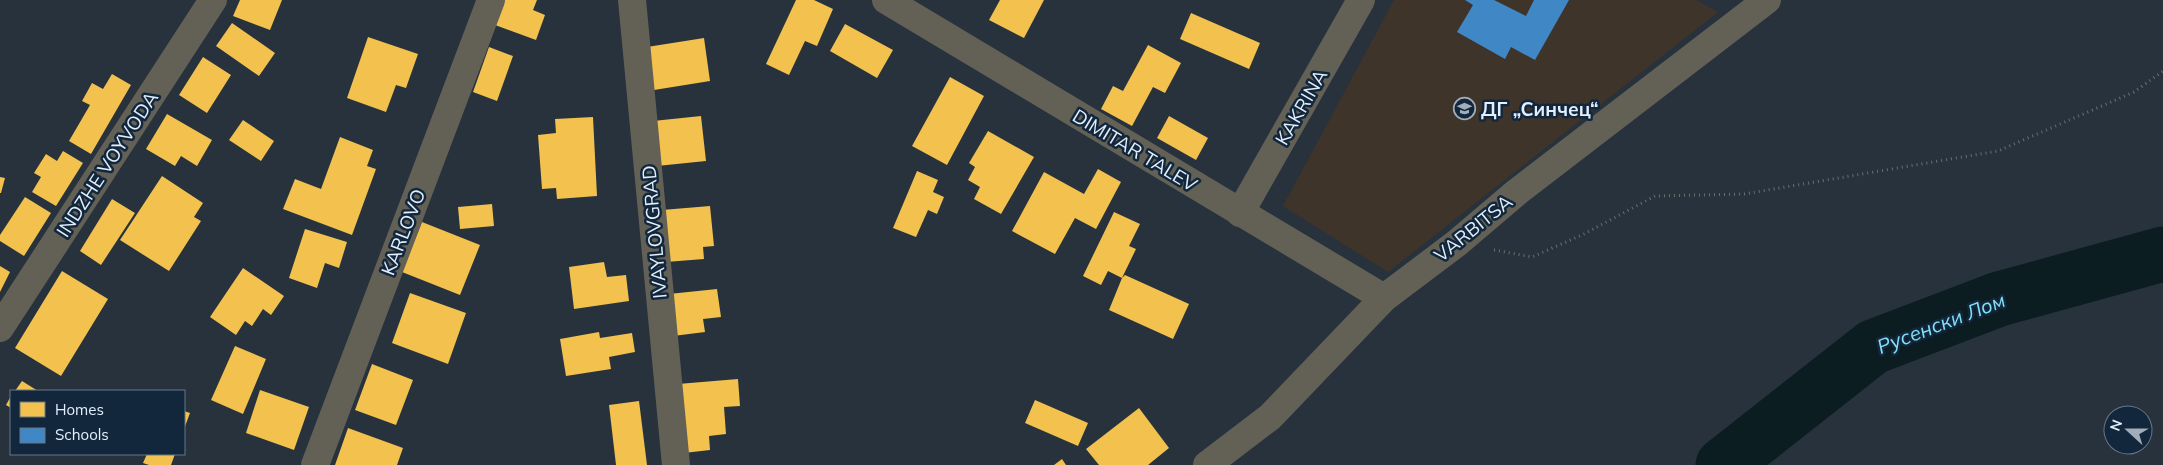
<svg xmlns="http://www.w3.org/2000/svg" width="2163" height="465" font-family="Mulish,sans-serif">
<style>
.education{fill:#3f342a}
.homes{fill:#f2c14e}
.schools{fill:#3f88c5}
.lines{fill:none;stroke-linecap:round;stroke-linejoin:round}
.river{stroke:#0c1d22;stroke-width:55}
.path{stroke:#6d6e6b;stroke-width:3;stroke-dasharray:1 4;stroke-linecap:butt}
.minor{stroke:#636056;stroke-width:28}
.labels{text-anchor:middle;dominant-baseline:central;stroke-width:5;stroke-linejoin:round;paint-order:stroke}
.street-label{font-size:19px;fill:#e2effd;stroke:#13273c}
.poi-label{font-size:19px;font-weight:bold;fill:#e2effd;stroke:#13273c;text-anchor:start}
.water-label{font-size:20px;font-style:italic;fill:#83e1f6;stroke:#13273c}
</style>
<rect width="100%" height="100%" fill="#27323d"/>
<!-- education -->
<path class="education" d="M1394,0H1696L1718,12L1388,272L1283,206Z"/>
<!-- homes -->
<path class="homes" d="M240,0H282L270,30L233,16Z
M504,0H537L533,10L545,15L536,40L495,25Z
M796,0H814L833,9L817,46L805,41L789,75L766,64Z
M1000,0H1044L1024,38L989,20Z
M1191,13L1260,43L1249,69L1180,39Z
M232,23L275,53L259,76L216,46Z
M845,24L893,50L877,78L830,51Z
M368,37L418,54L406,88L396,85L386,112L347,98Z
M704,38L710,81L654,90L647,47Z
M1148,45L1181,63L1165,93L1153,87L1132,126L1101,109L1113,86L1123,91Z
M489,47L513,56L497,101L473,92Z
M203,57L231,75L207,113L179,95Z
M112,74L131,85L91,154L69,141L90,105L82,101L92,83L103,89Z
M950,77L984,96L947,165L912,146Z
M167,114L212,140L197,166L181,156L175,166L146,149Z
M701,116L706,161L657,166L653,121Z
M1169,116L1208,138L1196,160L1157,138Z
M593,117L597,196L557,199L556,188L542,189L538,135L556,133L555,119Z
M243,120L274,141L261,161L229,140Z
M988,131L1034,157L1001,214L974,199L980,187L968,180L975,167L969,163Z
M340,137L373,150L367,166L376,169L352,235L283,209L295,179L321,189Z
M63,151L83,163L56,206L32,192L41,177L34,173L46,154L57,161Z
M1098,169L1121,182L1096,229L1075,218L1055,254L1012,231L1044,172L1084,194Z
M917,171L938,180L933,192L944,197L937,214L928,210L916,237L893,228Z
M162,176L203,203L194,217L201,221L169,271L120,240Z
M0,177L5,178L1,193H0Z
M25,197L51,213L24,256L0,241V235Z
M112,199L135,213L101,265L80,251Z
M492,204L494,226L460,229L458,207Z
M710,206L714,246L703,247L704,259L666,262L662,210Z
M1114,212L1140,224L1129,246L1136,249L1122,278L1125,275L1189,304L1173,339L1109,310L1122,278L1108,271L1101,285L1083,276Z
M422,222L480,245L460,295L402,272Z
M305,229L347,242L339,268L325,263L317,288L289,278Z
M604,262L607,277L626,275L629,301L574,309L569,267Z
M0,266L10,272L0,292Z
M243,268L284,296L271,315L263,309L252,326L245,321L236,335L210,317Z
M62,271L108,299L61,376L15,348Z
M717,289L721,317L703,319L705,332L673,336L669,294Z
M410,293L466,313L448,364L392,343Z
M599,332L600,338L632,333L635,352L609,357L611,369L566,376L560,339Z
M235,346L266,359L243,414L211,400Z
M372,364L413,380L396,425L355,410Z
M738,379L740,406L724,407L726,434L709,436L710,450L684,453L678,384Z
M22,381L38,391H15Z
M260,390L309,407L294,450L246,433Z
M11,396V408L6,405Z
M1035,400L1088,423L1078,446L1025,423Z
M639,401L647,465H616L609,405Z
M1139,408L1169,448L1148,465H1099L1086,449Z
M184,411L190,413L184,429Z
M348,428L403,448L397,465H335Z
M147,454H175L171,465H149L143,463Z
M1062,459L1066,465H1054Z"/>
<!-- schools -->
<path class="schools" d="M1465,0H1494L1526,16L1534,0H1569L1535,60L1511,47L1505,59L1457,32L1473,5Z"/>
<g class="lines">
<!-- river -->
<path class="river" d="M1723,465L1873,347L1999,299L2163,254"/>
<!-- path -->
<path class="path" d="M1494,250L1532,257L1584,234L1655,196L1744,194L1998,151L2134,92L2163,71"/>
<!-- minor -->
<path class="minor" d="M632,0L676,465
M886,0L1384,298
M1240,213L1361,0
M0,328L213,0
M315,465L491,0
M1207,465L1270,417L1384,298L1457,243L1517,192L1767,0"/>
</g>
<!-- icons -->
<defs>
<symbol id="school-ring" viewBox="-11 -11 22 22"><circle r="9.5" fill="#13273c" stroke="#a1adba" stroke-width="1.5"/><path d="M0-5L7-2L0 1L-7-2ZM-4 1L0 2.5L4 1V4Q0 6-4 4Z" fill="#a1adba"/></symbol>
</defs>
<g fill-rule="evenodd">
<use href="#school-ring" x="1452" y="96" width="25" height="25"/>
</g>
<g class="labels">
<!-- street labels -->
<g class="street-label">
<text transform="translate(1301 107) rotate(-60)">KAKRINA</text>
<text transform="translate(1135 150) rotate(31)">DIMITAR TALEV</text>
<text transform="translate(107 164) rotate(-57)">INDZHE VOYVODA</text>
<text transform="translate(1473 228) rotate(-39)">VARBITSA</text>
<text transform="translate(403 232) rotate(-69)">KARLOVO</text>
<text transform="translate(654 232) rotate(-95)">IVAYLOVGRAD</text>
</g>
<!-- poi labels -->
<g class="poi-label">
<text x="1481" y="109">ДГ „Синчец“</text>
</g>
<!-- water labels -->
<g class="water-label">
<text transform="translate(1941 323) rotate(-21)">Русенски Лом</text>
</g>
</g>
<!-- legend -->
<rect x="10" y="390" width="175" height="65" fill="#13273c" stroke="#667789"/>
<rect x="20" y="402" width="25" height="15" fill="#f2c14e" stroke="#667789"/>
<text x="55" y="415" font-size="15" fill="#e2effd">Homes</text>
<rect x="20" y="428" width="25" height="15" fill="#3f88c5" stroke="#667789"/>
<text x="55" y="440" font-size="15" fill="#e2effd">Schools</text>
<!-- north arrow -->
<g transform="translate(2128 430) rotate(291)"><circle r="24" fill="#13273c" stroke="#667789"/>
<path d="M0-4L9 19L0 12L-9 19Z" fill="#a1adba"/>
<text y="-8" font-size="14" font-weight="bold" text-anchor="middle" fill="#e2effd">N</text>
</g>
</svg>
